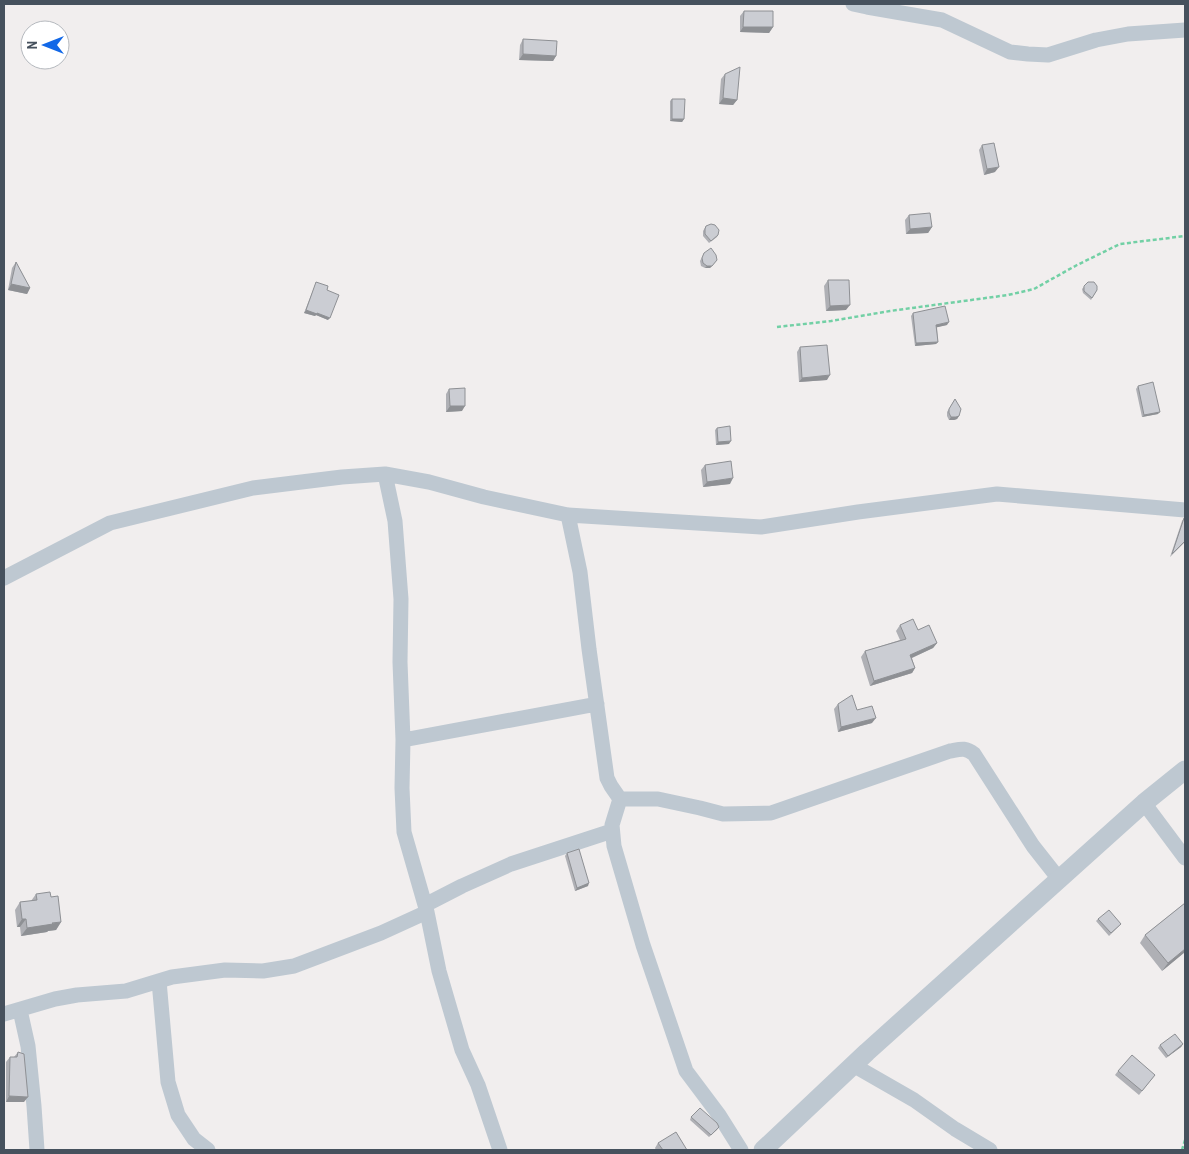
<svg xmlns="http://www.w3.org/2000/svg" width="1189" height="1154" font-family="'Archivo Narrow',sans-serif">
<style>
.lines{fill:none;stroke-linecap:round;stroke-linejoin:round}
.path{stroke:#72d0a5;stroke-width:2.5;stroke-dasharray:4 2.5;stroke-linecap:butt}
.minor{stroke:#bec8d1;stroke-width:15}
.tertiary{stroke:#bec8d1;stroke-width:19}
.wall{fill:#afb0b5}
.shaded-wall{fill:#8e9094}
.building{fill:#cbcdd3;stroke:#8e9094}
</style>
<rect width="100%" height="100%" fill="#f1eeee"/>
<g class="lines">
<!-- path -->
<path class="path" d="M777,327L831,321L890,311L1008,295L1034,289L1077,265L1120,244L1185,236
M1182,1150L1185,1140"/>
<!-- minor -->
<path class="minor" d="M853,4L867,7L942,20L1010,52L1028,54L1048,55L1096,40L1128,34L1185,30
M385,474L395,521L401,599L400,662L403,740L402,788L404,832L427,912L439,971L462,1050L478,1085L500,1150
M568,515L580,572L589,649L607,778L611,786L620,799H658L700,808L723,814L771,813L950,751C961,749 965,747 974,754L1033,846L1059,879
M4,578L110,523L253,488L342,477L385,474L429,482L484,497L568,515L761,527L858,512L997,494L1185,510
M403,740L597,704
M620,799L612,825L614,846L643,945L686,1071L719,1115L741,1150
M1144,803L1185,858
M425,905L462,886L511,864L612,831
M159,981L168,1082L178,1115L194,1139L208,1150
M20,1010L28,1046L34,1106L37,1150
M4,1014L55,999L77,995L126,991L172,977L225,970L263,971L294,966L381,933L427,912
M853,1065L914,1100L955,1129L990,1150"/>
<!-- tertiary -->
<path class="tertiary" d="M763,1150L867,1052L1144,803L1185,770"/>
</g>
<!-- wall -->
<path class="wall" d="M744,11L773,27L769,33L740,32V16Z
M523,39L556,56L553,61L519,60L520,45Z
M725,74L737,100L733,105L719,104L721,79Z
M672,99L684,119L682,122L670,121V101Z
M982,145L995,172L984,175L979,150Z
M909,215L932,227L928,233L906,234L905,220Z
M706,226L718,235L717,237L709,243L703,236V231Z
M704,253L717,260L710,268H705L701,266L700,261Z
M16,262L30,288L27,294L8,290L12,268Z
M828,280L846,310L826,311L824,286Z
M316,282L327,290L328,320L316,315L315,316L304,313L315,285Z
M1088,282L1097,290L1091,300L1083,293L1082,289Z
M913,313L947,325L937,327L938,342L936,344L915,346L911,316Z
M800,347L827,380L799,382L797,352Z
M1138,386L1158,414L1142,417L1136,389Z
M449,389L462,411L446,412V394Z
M955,399L959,416L957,419L954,420H949L947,416V412Z
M717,428L729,444L716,445L715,430Z
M705,465L730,484L703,487L701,470Z
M1184,518L1185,542L1170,557L1182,521Z
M900,625L918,630L937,643L933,648L912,658L915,668L912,673L870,686L861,657L865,651L900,640L896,631Z
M838,704L857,710L872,723L838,732L834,709Z
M567,853L588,886L575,891L565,856Z
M36,894L51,897L61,922L56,930L48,931L47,932L21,936L20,927H17L15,910L20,902L31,901Z
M1185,903V952L1162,971L1140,943L1145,935Z
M1098,919L1119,926L1109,936L1096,921Z
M1183,1044L1181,1047L1166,1058L1158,1048L1160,1045Z
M18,1052L24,1102H6V1062L10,1057H14Z
M1118,1071L1155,1075L1139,1095L1115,1075Z
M691,1117L719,1127L717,1130L709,1137L690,1120Z
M658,1143L687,1150H656L655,1148Z"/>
<!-- shaded-wall -->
<path class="shaded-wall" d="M743,27H773L769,33L740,32Z
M523,54L556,56L553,61L519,60Z
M723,98L737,100L733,105L719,104Z
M672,119H684L682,122L670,121Z
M999,167L995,172L984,175L987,169Z
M932,227L928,233L906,234L910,229Z
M707,266H712L710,268H705Z
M11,284L30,288L27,294L8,290Z
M850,305L846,310L826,311L830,306Z
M306,310L317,313L330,318L328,320L316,315L315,316L304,313Z
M949,322L947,325L934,328L936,325Z
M938,342L936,344L915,346L916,343Z
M830,375L827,380L799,382L802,378Z
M450,406H465L462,411L446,412Z
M1160,412L1158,414L1142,417L1144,415Z
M959,416L957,419L954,420H949L951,417Z
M731,441L729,444L716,445L718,442Z
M733,478L730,484L703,487L707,482Z
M937,643L933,648L907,660L910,655Z
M915,668L912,673L870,686L874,681Z
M876,718L872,723L838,732L841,727Z
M589,883L588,886L575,891L577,888Z
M22,919H26L20,927H17Z
M61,922L56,930L48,931L47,932L21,936L27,928Z
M1185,949V952L1162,971L1168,963Z
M1183,1044L1181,1047L1166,1058L1168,1056Z
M9,1096L28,1097L24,1102H6Z"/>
<!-- building -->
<path class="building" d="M744,11H773V27H743Z
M523,39L557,41L556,56L523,54Z
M740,67L737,100L723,98L725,74Z
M672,99H685L684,119H672Z
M994,143L999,167L987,169L982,145Z
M930,213L932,227L910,229L909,215Z
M711,224L715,225L719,230L718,235L711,241L705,234V229L706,226Z
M711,248L716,255L717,260L712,266H707L703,263L702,258L704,253Z
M16,262L30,288L11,284Z
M828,280H849L850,305L830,306Z
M316,282L328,286L327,290L339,295L330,318L317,313V314L306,310Z
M1088,282H1094L1097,286V290L1092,298L1084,291V286Z
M945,306L949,322L936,325L938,342L916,343L913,313Z
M827,345L830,375L802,378L800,347Z
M1153,382L1160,412L1144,415L1138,386Z
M465,388V406H450L449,389Z
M955,399L961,409L959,416L956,417H951L949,413V409Z
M730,426L731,441L718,442L717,428Z
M731,461L733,478L707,482L705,465Z
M1184,518L1185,519V541L1172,554Z
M913,619L918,630L929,625L937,643L910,655L915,668L874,681L865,651L906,639L900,625Z
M852,695L857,710L872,706L876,718L841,727L838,704Z
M579,849L589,883L577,888L567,853Z
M50,892L51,897L58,896L61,922L52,923L53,924L27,928L26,919H22L20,902L37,900L36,894Z
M1185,903V949L1168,963L1145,935Z
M1109,910L1121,924L1111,933L1098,919Z
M1175,1034L1183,1044L1168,1056L1160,1045Z
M18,1052L24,1054L28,1097L9,1096L10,1057H17Z
M1132,1055L1155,1075L1142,1091L1118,1071Z
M700,1108L717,1123L719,1127L711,1135L691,1117Z
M676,1132L687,1150H663L658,1143Z"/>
<!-- border -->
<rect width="1189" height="1154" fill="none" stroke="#46515d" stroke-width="10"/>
<!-- north arrow -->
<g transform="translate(45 45) rotate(270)"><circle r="24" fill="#ffffff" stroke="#b5b9be"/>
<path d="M0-4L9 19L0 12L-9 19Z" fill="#1268e7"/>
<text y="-8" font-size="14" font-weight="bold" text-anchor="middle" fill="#46515d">N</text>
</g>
</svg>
